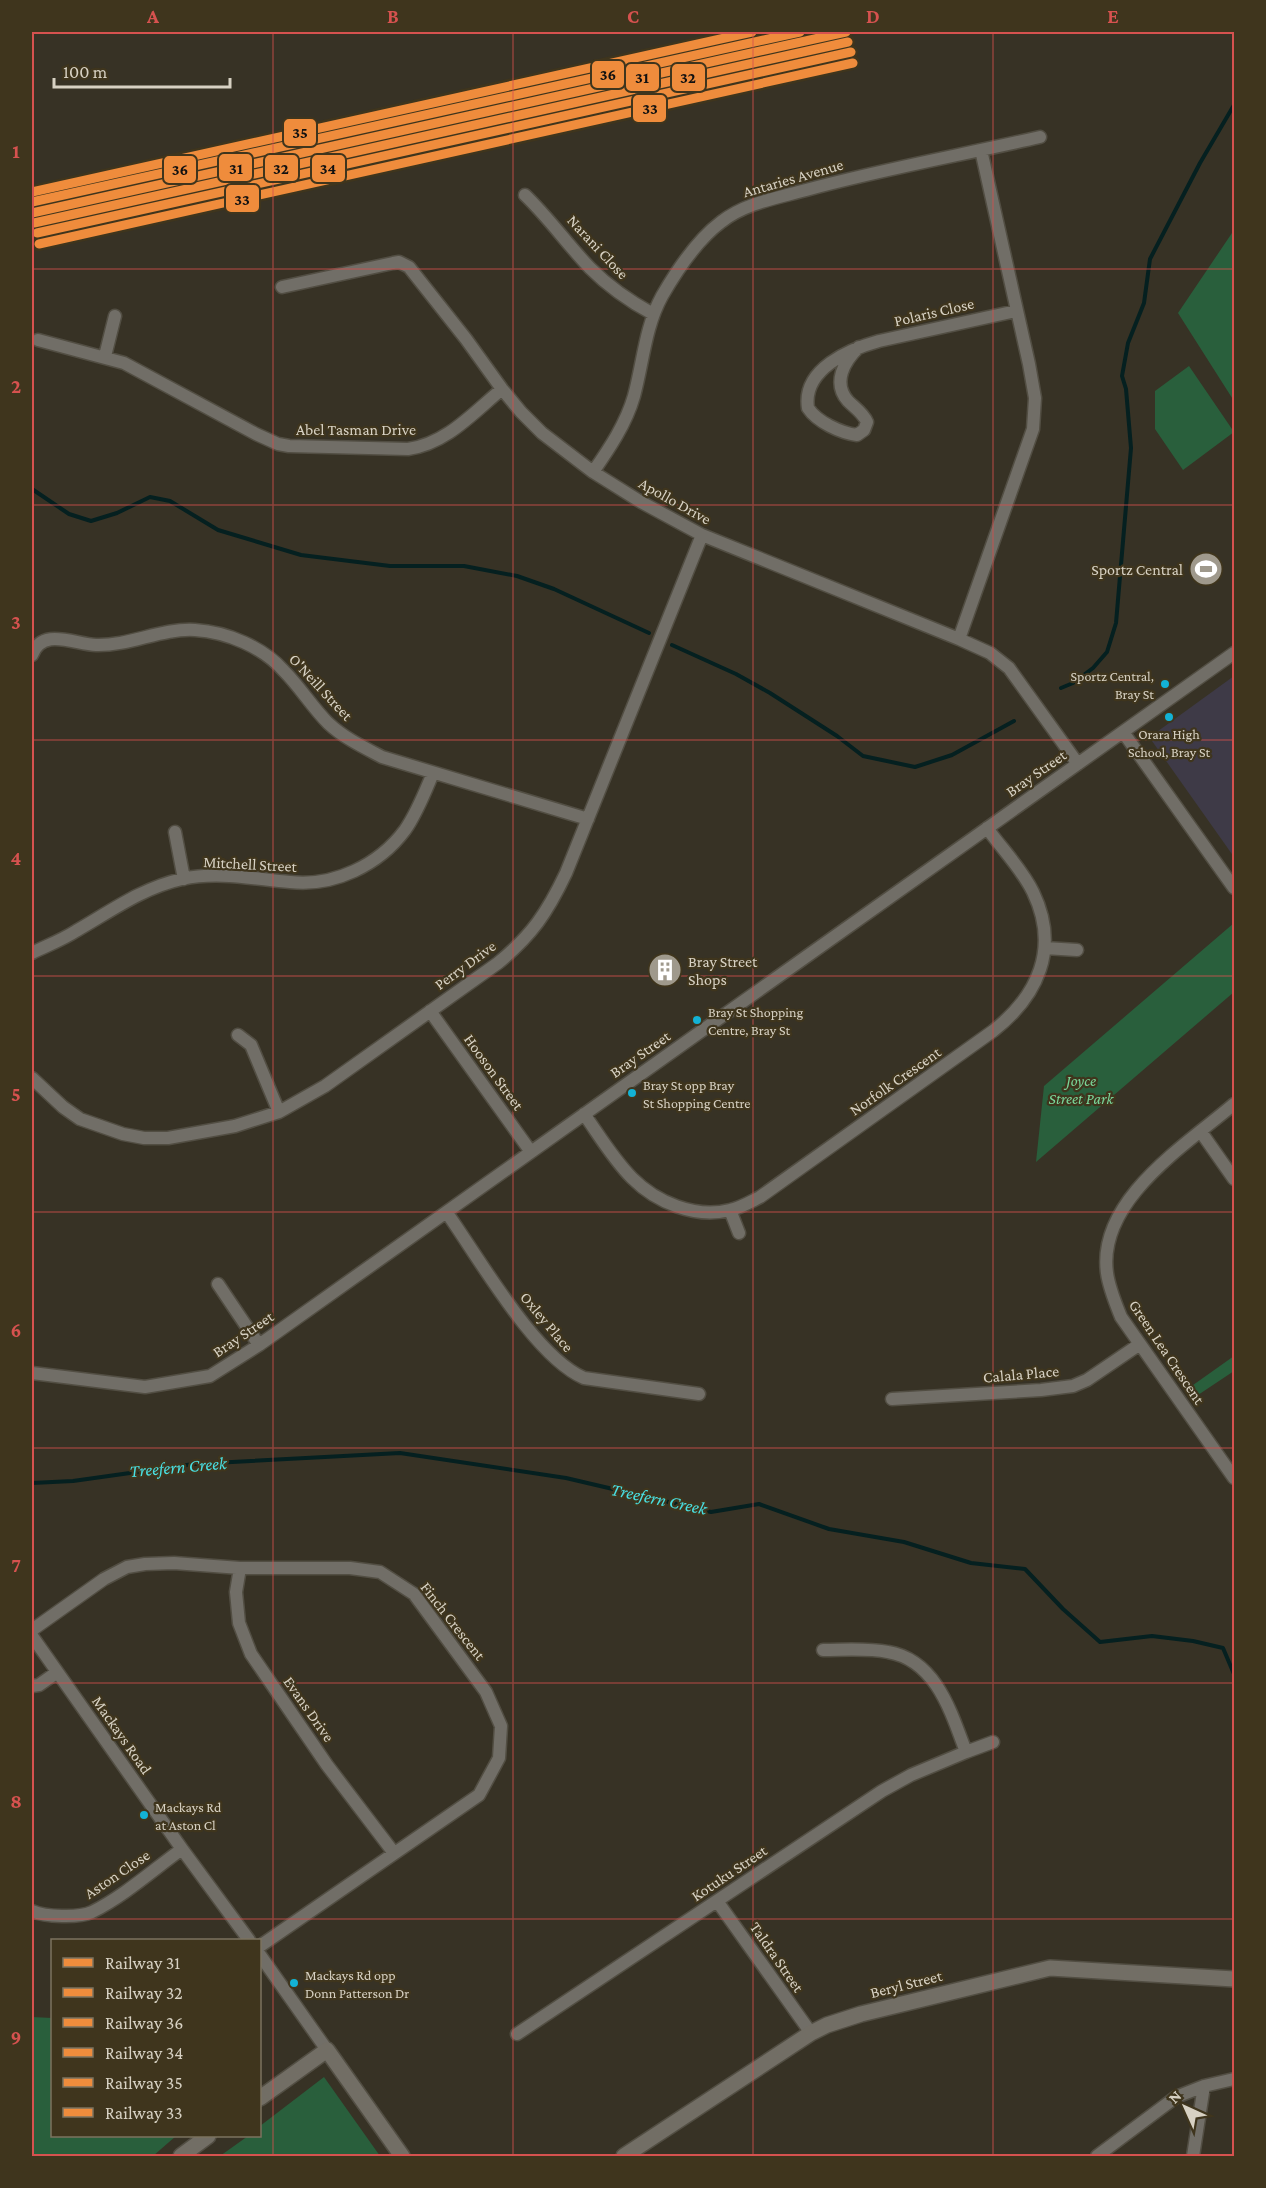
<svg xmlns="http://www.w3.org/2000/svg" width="1266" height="2188" font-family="'Crimson Pro',serif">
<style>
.education{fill:#3e3a47}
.green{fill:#295f3c}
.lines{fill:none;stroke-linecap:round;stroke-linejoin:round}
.stream{stroke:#052020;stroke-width:4}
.minor-casing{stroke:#524e43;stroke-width:15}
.major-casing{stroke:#524e43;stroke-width:18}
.minor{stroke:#716e67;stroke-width:12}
.major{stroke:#726e65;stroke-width:15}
.rail-1-casing{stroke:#3f351d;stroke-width:14}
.rail-2-casing{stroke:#3f351d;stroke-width:14}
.rail-3-casing{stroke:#3f351d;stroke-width:14}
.rail-4-casing{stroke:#3f351d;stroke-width:14}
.rail-5-casing{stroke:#3f351d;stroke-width:14}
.rail-6-casing{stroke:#3f351d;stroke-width:14}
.rail-1{stroke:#ef8c3c;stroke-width:9}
.rail-2{stroke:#ef8c3c;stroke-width:9}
.rail-3{stroke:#ef8c3c;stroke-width:9}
.rail-4{stroke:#ef8c3c;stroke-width:9}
.rail-5{stroke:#ef8c3c;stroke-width:9}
.rail-6{stroke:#ef8c3c;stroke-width:9}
.grid{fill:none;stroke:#d6524f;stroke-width:1.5;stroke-opacity:0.55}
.bus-dot{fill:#13b2d5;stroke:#3f351d;stroke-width:2}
.labels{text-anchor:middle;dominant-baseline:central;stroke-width:4.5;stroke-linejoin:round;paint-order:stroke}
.bus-label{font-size:14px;fill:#d7d1c3;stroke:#3f351d;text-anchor:start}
.street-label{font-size:16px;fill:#d7d1c3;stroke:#3f351d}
.poi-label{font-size:16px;fill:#d7d1c3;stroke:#3f351d;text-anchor:end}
.park-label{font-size:16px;font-style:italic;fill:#7ad79a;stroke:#3f351d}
.water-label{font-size:18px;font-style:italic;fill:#49e0e3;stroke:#3f351d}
.line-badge{stroke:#3f351d;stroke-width:2}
.pale-badge-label{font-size:16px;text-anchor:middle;font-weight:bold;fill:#111}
.neatline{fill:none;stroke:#d6524f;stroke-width:2}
.grid-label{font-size:20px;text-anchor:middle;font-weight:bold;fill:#d6524f}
</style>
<rect width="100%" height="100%" fill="#373225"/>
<!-- education -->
<path class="education" d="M1234,676V857L1152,741L1154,734Z"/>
<!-- green -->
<path class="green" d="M1234,230V401L1178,313Z
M1189,366L1234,432L1183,470L1155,429V391Z
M1234,923V992L1036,1162L1044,1086Z
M1234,1356V1371L1192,1399L1186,1390Z
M32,2017L52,2018V2136H176L153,2156H32Z
M324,2077L380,2156H220L248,2136H260V2126Z"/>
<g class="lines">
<!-- stream -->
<path class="stream" d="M32,489L69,514L91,521L117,513L150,497L170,501L218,530L301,555L390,566H464L517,576L554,589L649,633
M672,645L736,674L770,693L837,736L863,756L915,767L952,755L1014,721
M1061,688L1073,683L1093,668L1107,652L1116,623L1131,448L1126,389L1122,376L1128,343L1144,303L1150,259L1200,163L1234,105
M32,1483L73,1481L194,1464L400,1453L566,1478L711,1512L759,1504L829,1529L904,1542L971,1563L1025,1569L1063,1609L1100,1642L1152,1636L1193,1641L1223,1648L1234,1674"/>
<defs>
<path id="minor" d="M525,195C549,218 567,244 590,268C609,287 629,301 653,314
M282,287L393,263L399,262L409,267L466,339L502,389L521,412L542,433L593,472L641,502L702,535L959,639L990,653L1009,668L1078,764
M38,340L124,363L256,434L278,444L289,446L408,449C446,444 473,413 502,389
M859,347C844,361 832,383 848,401C855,408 863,413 867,422L864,430L857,435C841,433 817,422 808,408C802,369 850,349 879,341L1016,311
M105,356L115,316
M593,472C609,449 626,424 634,396C643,363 645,327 662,296C677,270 697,240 721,222C745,203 777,198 806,190C883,169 962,155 1040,137
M959,639L1033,429L1035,398L1029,364L981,150
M32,655C42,627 74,644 96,645C130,646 161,628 195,630C227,632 263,647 284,671C300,687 312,707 328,723C344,738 363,747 382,757L588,819
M1123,732L1234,888
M175,832L184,879
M1045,948L1077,950
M32,953C46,946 62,940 76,931C111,911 142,888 182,879C218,871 254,879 290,882C334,887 379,865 405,830C417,813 425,792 433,773
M430,1011L531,1152
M238,1035L251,1045L279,1112
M32,1078L63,1107L80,1119L123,1134L144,1138H168L235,1126L279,1112L325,1086L498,963C532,935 547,913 566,873L702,535
M1234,1104C1186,1145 1097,1200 1107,1273C1109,1288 1115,1302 1121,1317L1234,1478
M584,1114C599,1135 613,1159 632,1178C656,1202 695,1219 730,1210C740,1208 750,1202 760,1197L993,1031C1038,996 1060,948 1033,892C1022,869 1002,849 987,828
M1201,1132L1234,1179
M730,1210L739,1233
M447,1213C479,1258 535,1357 584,1378L699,1394
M218,1284L259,1345
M32,1373L145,1387L210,1376L259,1345L1234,653
M892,1399L1041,1390L1073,1386L1087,1380L1140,1344
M240,1568L236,1592L239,1623L251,1654L327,1765L394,1853
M32,1630L104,1579L127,1567L145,1564L174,1563L240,1568H350L380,1572L414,1594L486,1692L501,1726L499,1758L479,1795L260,1946
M32,1636L182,1849L249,1940
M32,1686L39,1685L56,1673
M966,1752L993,1742
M717,1901L811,2033
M32,1911C45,1917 79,1918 92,1912C124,1896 153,1870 182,1849
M260,1955L327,2050
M517,2034L882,1791L911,1775L966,1752C951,1712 936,1660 888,1652C867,1648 844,1650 823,1650
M1097,2156L1176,2097L1204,2086L1234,2079
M1193,2156L1204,2086"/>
<path id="major" d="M260,2098L327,2050L402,2156
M181,2156L208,2136
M624,2156L811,2033L827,2025L861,2014L1050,1968L1234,1979"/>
</defs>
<!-- minor casing -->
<use href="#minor" class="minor-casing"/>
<!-- major casing -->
<use href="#major" class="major-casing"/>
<!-- minor -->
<use href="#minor" class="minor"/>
<!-- major -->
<use href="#major" class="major"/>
<defs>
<path id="rail-1" d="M32,213L846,32"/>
<path id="rail-2" d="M34,223L848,42"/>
<path id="rail-3" d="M32,202L800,32"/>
<path id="rail-4" d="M37,233L851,52"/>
<path id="rail-5" d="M32,192L752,32"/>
<path id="rail-6" d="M39,244L853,63"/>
</defs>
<!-- rail-1 casing -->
<use href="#rail-1" class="rail-1-casing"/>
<!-- rail-2 casing -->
<use href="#rail-2" class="rail-2-casing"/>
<!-- rail-3 casing -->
<use href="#rail-3" class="rail-3-casing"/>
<!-- rail-4 casing -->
<use href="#rail-4" class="rail-4-casing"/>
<!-- rail-5 casing -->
<use href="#rail-5" class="rail-5-casing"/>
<!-- rail-6 casing -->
<use href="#rail-6" class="rail-6-casing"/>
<!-- rail-1 -->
<use href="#rail-1" class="rail-1"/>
<!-- rail-2 -->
<use href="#rail-2" class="rail-2"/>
<!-- rail-3 -->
<use href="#rail-3" class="rail-3"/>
<!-- rail-4 -->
<use href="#rail-4" class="rail-4"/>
<!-- rail-5 -->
<use href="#rail-5" class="rail-5"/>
<!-- rail-6 -->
<use href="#rail-6" class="rail-6"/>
</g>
<!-- grid -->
<path class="grid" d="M273,32V2156M513,32V2156M753,32V2156M993,32V2156M32,269H1234M32,505H1234M32,740H1234M32,976H1234M32,1212H1234M32,1448H1234M32,1683H1234M32,1919H1234"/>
<!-- icons -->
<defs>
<symbol id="stadium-disc" viewBox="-11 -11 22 22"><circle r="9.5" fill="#9f998c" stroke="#3f351d"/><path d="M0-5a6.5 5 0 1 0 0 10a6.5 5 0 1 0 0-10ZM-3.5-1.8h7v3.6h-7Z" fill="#fff"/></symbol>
<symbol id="building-disc" viewBox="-11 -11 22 22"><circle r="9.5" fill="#9f998c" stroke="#3f351d"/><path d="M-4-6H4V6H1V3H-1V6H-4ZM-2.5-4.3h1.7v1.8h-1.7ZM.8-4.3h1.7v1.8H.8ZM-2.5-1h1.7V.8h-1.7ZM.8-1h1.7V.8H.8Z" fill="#fff"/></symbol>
</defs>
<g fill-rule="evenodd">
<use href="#stadium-disc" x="1187" y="550" width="38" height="38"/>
<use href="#building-disc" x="646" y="951" width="38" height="38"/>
</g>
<!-- markers -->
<g class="bus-dot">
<circle cx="1165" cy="684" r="5"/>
<circle cx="1169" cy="717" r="5"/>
<circle cx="697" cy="1020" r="5"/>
<circle cx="632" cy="1093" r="5"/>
<circle cx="144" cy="1815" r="5"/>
<circle cx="294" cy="1983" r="5"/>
</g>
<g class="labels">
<!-- bus labels -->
<g class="bus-label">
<text x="1154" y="676" text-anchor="end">Sportz Central,<tspan x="1154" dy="18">Bray St</tspan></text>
<text x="1169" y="734" text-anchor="middle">Orara High<tspan x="1169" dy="18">School, Bray St</tspan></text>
<text x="708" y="1012">Bray St Shopping<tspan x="708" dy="18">Centre, Bray St</tspan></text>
<text x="643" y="1085">Bray St opp Bray<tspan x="643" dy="18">St Shopping Centre</tspan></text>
<text x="155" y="1807">Mackays Rd<tspan x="155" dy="18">at Aston Cl</tspan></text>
<text x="305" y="1975">Mackays Rd opp<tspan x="305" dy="18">Donn Patterson Dr</tspan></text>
</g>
<!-- street labels -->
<g class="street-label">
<text transform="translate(793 178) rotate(-16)">Antaries Avenue</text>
<text transform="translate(598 247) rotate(47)">Narani Close</text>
<text transform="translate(934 312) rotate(-13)">Polaris Close</text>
<text x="356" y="429">Abel Tasman Drive</text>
<text transform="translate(675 501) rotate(29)">Apollo Drive</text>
<text transform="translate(321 687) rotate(47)">O'Neill Street</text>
<text transform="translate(1036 773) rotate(-35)">Bray Street</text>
<text transform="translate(250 864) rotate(3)">Mitchell Street</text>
<text transform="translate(465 965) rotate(-36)">Perry Drive</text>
<text transform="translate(640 1054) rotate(-35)">Bray Street</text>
<text transform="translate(494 1072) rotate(54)">Hooson Street</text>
<text transform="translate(895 1081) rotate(-35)">Norfolk Crescent</text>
<text transform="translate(547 1322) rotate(50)">Oxley Place</text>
<text transform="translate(243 1334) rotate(-34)">Bray Street</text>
<text transform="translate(1167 1352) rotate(56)">Green Lea Crescent</text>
<text transform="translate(1021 1374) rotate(-5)">Calala Place</text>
<text transform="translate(453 1621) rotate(52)">Finch Crescent</text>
<text transform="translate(309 1709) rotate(55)">Evans Drive</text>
<text transform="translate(122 1735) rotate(55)">Mackays Road</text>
<text transform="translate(729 1873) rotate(-34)">Kotuku Street</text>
<text transform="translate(117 1874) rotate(-34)">Aston Close</text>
<text transform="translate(777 1957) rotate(55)">Taldra Street</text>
<text transform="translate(906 1984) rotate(-14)">Beryl Street</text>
</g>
<!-- poi labels -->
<g class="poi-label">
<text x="1183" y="569">Sportz Central</text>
<text x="688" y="961" text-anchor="start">Bray Street<tspan x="688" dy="18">Shops</tspan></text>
</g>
<!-- park labels -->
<g class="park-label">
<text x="1081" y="1080">Joyce<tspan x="1081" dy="18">Street Park</tspan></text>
</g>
<!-- water labels -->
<g class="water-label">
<text transform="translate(178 1467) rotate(-5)">Treefern Creek</text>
<text transform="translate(659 1499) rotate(12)">Treefern Creek</text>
</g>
</g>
<g class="line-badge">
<rect x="591" y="60" width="34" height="29" rx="6" fill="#ef8c3c"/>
<rect x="625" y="63" width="35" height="29" rx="6" fill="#ef8c3c"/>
<rect x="671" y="63" width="35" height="29" rx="6" fill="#ef8c3c"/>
<rect x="632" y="94" width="35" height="29" rx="6" fill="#ef8c3c"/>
<rect x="283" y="118" width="34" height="29" rx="6" fill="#ef8c3c"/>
<rect x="218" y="153" width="35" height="29" rx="6" fill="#ef8c3c"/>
<rect x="264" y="154" width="35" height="28" rx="6" fill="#ef8c3c"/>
<rect x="311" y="154" width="35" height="29" rx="6" fill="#ef8c3c"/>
<rect x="163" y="155" width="34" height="29" rx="6" fill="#ef8c3c"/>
<rect x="225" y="184" width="35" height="29" rx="6" fill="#ef8c3c"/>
</g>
<g class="pale-badge-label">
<text x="608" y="80">36</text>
<text x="642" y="83">31</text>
<text x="688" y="83">32</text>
<text x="650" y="114">33</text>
<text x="300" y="138">35</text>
<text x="236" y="174">31</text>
<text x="281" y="174">32</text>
<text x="328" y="174">34</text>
<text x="180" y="175">36</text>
<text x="242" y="205">33</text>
</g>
<!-- border -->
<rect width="1266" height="2188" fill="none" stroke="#3f351d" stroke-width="66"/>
<!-- legend -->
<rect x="51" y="1939" width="210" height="198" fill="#3f351d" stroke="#7c735f" stroke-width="1.5"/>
<rect x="63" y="1958" width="30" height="9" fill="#ef8c3c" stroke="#7c735f" stroke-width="1.5"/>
<text x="105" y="1969" font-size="18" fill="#d7d1c3">Railway 31</text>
<rect x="63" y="1988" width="30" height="9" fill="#ef8c3c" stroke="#7c735f" stroke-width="1.5"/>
<text x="105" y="1999" font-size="18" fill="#d7d1c3">Railway 32</text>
<rect x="63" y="2018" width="30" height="9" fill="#ef8c3c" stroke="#7c735f" stroke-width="1.5"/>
<text x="105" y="2029" font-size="18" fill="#d7d1c3">Railway 36</text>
<rect x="63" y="2048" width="30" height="9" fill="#ef8c3c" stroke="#7c735f" stroke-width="1.5"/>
<text x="105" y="2059" font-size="18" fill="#d7d1c3">Railway 34</text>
<rect x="63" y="2078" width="30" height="9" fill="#ef8c3c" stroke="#7c735f" stroke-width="1.5"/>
<text x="105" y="2089" font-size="18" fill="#d7d1c3">Railway 35</text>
<rect x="63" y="2108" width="30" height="9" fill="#ef8c3c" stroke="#7c735f" stroke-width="1.5"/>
<text x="105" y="2119" font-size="18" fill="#d7d1c3">Railway 33</text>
<!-- north arrow -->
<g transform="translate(1185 2107) rotate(315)" stroke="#3f351d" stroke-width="4.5" paint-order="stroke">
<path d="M0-4.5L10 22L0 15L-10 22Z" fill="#d7d1c3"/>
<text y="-9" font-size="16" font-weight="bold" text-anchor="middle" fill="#d7d1c3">N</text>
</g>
<!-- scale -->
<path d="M54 78v9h176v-9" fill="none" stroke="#d7d1c3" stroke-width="3"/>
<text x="63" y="78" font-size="18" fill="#d7d1c3" stroke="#3f351d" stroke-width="4.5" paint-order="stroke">100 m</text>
<rect x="33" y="33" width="1200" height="2122" class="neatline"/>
<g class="grid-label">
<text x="153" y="23">A</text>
<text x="393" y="23">B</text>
<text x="633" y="23">C</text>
<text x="873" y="23">D</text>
<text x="1113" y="23">E</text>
<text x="16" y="158">1</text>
<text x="16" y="393">2</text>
<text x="16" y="629">3</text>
<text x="16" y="865">4</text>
<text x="16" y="1101">5</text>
<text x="16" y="1337">6</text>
<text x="16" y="1572">7</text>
<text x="16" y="1808">8</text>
<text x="16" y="2044">9</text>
</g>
</svg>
